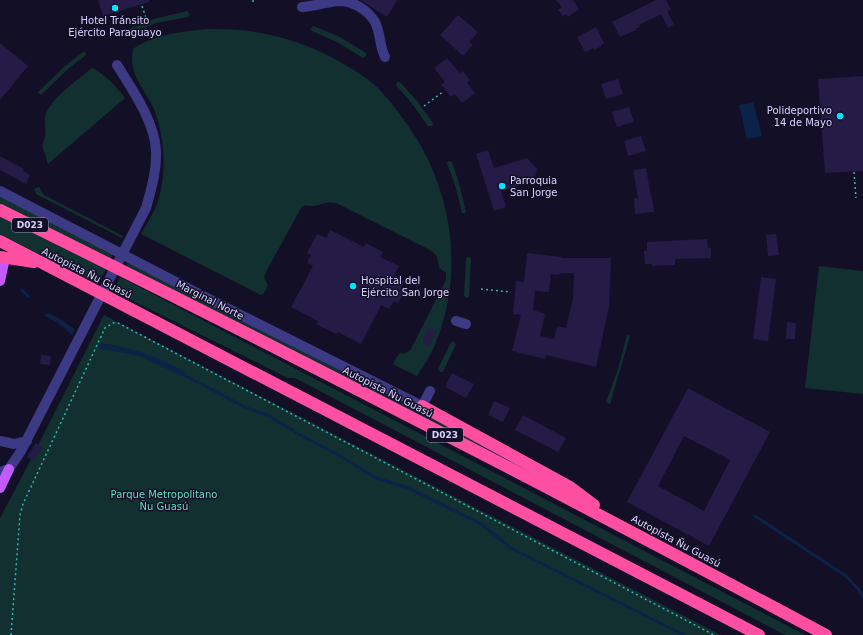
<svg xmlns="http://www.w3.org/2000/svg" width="863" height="635" font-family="'DejaVu Sans',sans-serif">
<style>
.green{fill:#12302f}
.water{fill:#0c2248}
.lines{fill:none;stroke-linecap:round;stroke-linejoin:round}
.stream{stroke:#0c2248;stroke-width:3}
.building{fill:#241b47;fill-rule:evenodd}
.path{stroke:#2fb8b0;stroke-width:1.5;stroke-dasharray:2 3;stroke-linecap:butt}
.minor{stroke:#3d3a85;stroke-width:10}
.major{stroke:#c25bff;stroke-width:10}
.highway{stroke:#ff4fa3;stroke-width:12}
.poi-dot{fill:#00e5ff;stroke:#130f26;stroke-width:1.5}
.labels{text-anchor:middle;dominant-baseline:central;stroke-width:3;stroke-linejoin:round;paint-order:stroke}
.shield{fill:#130f26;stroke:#9e99be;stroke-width:1}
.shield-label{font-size:9px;font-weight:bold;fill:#d9d4ff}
.poi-label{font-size:10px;fill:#d9d4ff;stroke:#130f26;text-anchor:start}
.street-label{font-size:10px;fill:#d9d4ff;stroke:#130f26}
.park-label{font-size:10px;fill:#5fe0c0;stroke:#130f26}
</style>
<rect width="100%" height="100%" fill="#130f26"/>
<!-- green -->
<path class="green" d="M187,11L189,13L190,15L188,17L156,23L122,37L119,35V33L154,19Z
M313,26L338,36L366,53V56L363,58L337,42L312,31L311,29Z
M206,29C217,29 229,29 240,30C284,34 327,51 363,76C381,88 394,106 406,123C411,131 417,138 421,146C454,205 462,278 436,342C432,354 424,365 417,376L394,365L393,363L399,354L406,353L411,349L446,280V273L439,268L437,257L432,251L336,203C325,201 322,205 313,206C307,206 305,204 301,208L266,272L264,277L268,286L264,293L261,295L141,234C147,223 154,213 158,201C167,173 165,132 152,105C142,86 128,72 133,49C154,34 182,32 206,29Z
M83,52H85L86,55L68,69L41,95L38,93V92L65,66Z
M92,68C106,75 116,86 125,98L48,164L42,145C48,133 44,128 45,117C49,99 78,80 92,68Z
M397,82H400L417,101L433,123L432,126H428L413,105L396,85Z
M448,161L452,162C458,178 462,195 466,212L465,213H462L456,188L447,163Z
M39,187L44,195L123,236L122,238L36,194L34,189Z
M0,195L114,252L111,258L0,204Z
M0,217L106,269L98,284L0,234Z
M468,257L471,258L469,297L467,298L464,296L466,258Z
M128,260L410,407L421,410L546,478V481L126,266Z
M819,266L863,271V394L805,388Z
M120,277L805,635H785L295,378H288L113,291Z
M104,315L721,635H0V518L26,469Z
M627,335H629L630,336L610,404H609L606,402L618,369Z
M453,341L456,344L443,372H440L438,369L451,342Z"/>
<!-- water -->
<path class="water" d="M753,102L762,136L747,139L739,105Z
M48,313L60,319L75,329L72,335L57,322L44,316Z
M100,343C131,347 159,357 187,373L184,377L140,356L98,348Z"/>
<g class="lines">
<!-- stream -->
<path class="stream" d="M22,290L28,296
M182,374L247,408L269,416L302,436L340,456L376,478L408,488L481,524L511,548L684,635
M755,516L846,576L859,590L863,597"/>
</g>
<!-- building -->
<path class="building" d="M98,0H149V2L103,16Z
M360,0H397L387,17Z
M556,0H573L579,9L568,17L566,14L563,16L558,10L562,7Z
M656,0H666L671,10L667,11L674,24L668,28L661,14L639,25L640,27L635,29L636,30L620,37L612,22Z
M458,15L478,32L469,42L473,45L463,56L440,35Z
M596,27L604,43L601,45L602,46L594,50V48L585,52L577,37Z
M0,43L28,66L0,100Z
M447,58L460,73L463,71L470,80L467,83L475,93L462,103L455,94L451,97L441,85L445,82L434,68Z
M863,76V171L825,173L818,79Z
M618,79L623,94L606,99L601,84Z
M629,107L634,122L617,127L612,112Z
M641,136L646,151L628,156L624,141Z
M488,150L494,168L527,158L537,169L534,181L501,191L506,207L494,211L476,154Z
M0,156L24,169L23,171L30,175L26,184L0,170Z
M646,168L651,197L652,196L654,212L635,214L634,198H638L633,170Z
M330,230L364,247L366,243L383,252L380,257L399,266L394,275L405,281L400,290L404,292L398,303L394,301L389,309L381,305L361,344L338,332L336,334L316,324L318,321L291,307L313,266L307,263L311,255L307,253L317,234L326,238Z
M776,234L779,255L768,256L766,235Z
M707,239L708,248H711V258L675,259V265L652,266V264H645L644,251H647V242Z
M527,253L561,257V258H611L609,307L596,367L546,355L545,359L512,351L521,315L513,314L516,281L524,282ZM560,273H574L573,298L566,328L557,326L554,339L540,336L545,314L533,310L535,291L549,292L551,274L559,275Z
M761,277L776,279L768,341L753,339Z
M787,322L796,323L795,339H786Z
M428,327L436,331L429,346L422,343Z
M41,355L51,356L50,365L40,364Z
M452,373L474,384L466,398L445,387Z
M688,388L770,432L709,546L627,502ZM684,436L730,460L704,511L658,486Z
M494,401L510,408L503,422L488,415Z
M523,415L566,438L558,452L515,430Z
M36,443L42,447L33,461L27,457Z"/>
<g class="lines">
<!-- path -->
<path class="path" d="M253,2V0
M142,6L146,18
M424,106L444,91
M854,172L856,198
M481,289L511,292
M11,635L20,515L23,504L105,328L113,323H118L714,635"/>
<!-- minor -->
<path class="minor" d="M302,7C314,6 327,2 339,1C353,1 368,10 375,22C381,34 379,45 385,57
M0,191L201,295L422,406L430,391
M456,321L466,324
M0,441L14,444L27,441
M0,472L9,469L21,451L146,208C151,190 157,170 156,151C155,122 132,89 117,65"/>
<!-- major -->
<path class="major" d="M0,281L5,258
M0,488L9,469"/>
<!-- highway -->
<path class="highway" d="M0,210C278,347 553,489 826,635
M0,241L759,635
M0,257L34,262
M422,406L570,487L594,505"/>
</g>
<!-- markers -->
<g class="poi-dot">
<circle cx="115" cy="8" r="4"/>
<circle cx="840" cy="116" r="4"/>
<circle cx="502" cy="186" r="4"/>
<circle cx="353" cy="286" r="4"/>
</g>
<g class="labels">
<!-- shield labels -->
<g class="shield">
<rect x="12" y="218" width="36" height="14" rx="3"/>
<rect x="427" y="428" width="36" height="14" rx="3"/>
</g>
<g class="shield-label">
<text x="30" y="225">D023</text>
<text x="445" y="435">D023</text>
</g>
<!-- poi labels -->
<g class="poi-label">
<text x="115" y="20" text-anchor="middle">Hotel Tránsito<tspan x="115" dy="12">Ejército Paraguayo</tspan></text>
<text x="832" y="110" text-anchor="end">Polideportivo<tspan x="832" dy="12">14 de Mayo</tspan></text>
<text x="510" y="180">Parroquia<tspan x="510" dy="12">San Jorge</tspan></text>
<text x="361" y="280">Hospital del<tspan x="361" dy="12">Ejército San Jorge</tspan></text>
</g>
<!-- street labels -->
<g class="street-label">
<text transform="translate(87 273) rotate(27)">Autopista Ñu Guasú</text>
<text transform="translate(210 300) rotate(27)">Marginal Norte</text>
<text transform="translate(388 392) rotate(27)">Autopista Ñu Guasú</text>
<text transform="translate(676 541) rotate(28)">Autopista Ñu Guasú</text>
</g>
<!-- park labels -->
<g class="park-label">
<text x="164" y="494">Parque Metropolitano<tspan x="164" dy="12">Ñu Guasú</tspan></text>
</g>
</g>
</svg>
